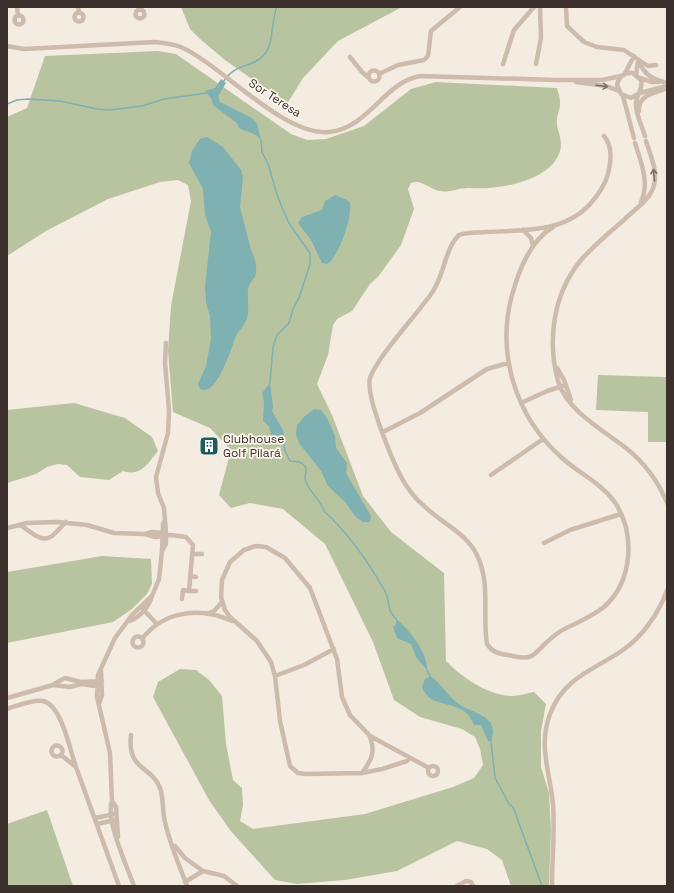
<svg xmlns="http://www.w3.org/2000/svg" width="674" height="893" font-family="'Space Grotesk',sans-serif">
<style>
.green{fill:#b8c4a0}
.water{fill:#7fb0b2}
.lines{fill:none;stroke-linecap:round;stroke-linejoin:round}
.stream{stroke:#7fb0b2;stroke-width:1.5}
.minor{stroke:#cdbbac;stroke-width:4.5}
.oneway{stroke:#7d6f65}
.labels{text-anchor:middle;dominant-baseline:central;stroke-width:3.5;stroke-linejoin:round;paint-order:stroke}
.street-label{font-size:12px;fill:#3b302b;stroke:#fbf5ee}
.poi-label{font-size:12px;fill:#3b302b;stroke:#fbf5ee;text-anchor:start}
</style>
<rect width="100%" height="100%" fill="#f4ebe1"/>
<!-- green -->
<path class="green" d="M181,7H402L338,41L303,78L287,104L225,60L200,39L190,29Z
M158,51L176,54L291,134L307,140L326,139L364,126L411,89L436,82L557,88C558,93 561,100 560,106C559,112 556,117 557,124C558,133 563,141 560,151C551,182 497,190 470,188C460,187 450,193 439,191C429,189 422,179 411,183L408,189L414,209L401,245L378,277L370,284L352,311L337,319L333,325L328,355L317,384L332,415L363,496L391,532L444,573L446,661C463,678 487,695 512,696C519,696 527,693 534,692L546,704L541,731V767L549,793L551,829L549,886H511L502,860L487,849L457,841L397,871L345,880L297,884L275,880L230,830L209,800L153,697L158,682L180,669L196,670L209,680L222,696L226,744L233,780L242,788L243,805L240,821L253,829L365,814L453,787L474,778L483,765L480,749L475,737L462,729L420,717L394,700L373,642L325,544L283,509L250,503L231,508L219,495L231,450L210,428L173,412L168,351L171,306L191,201L188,185L178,180L160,182L108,199L46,231L7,256V117L27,108L45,56Z
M598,375L667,377V442H648V412L596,410Z
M74,403L125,418L152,437L158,451C148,463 141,477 123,471L109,480L80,477L67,465L58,464L47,467L36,474L7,483V410Z
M102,556L151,559L152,584L147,594L132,609L113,622L7,643V572Z
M47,810L73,886H7V824Z"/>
<!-- water -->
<path class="water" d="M221,79L226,83L218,96L220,102L252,118L257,124L261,140C254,131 246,133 238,127V124L213,105L211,98L205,91L215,88Z
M207,137L223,147L241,170L243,178L240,207L251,250C255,257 258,269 255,277C252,281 248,285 248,290C247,299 250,309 247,318C245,325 239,330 236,336C232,346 216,399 200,389L198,384L206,366L211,339L210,316L206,303L205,287L211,232L205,215L203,189L189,163L192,151L200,139Z
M335,195L349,201C355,211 338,259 327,264L322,263L311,240L298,223L302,217L322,210L325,201Z
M270,383L273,406L272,411L283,430L284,444L281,441L280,437L271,435L269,426L263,421L264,402L262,393Z
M314,409L321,410L327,418L335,436L336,448L347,463L346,473L371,516L370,522H363L356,517L345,502L328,486L321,471L299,443L296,434L297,425L305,416Z
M396,619C409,629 428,653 427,670L416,657L411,644L397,638L393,627L396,624Z
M430,676C441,683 447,695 456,702C470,714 501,714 491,741H488L481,725H474C463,695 431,713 422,687L425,679Z"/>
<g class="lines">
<!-- stream -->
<path class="stream" d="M223,82C237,61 250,70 264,55C274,44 271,21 277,7
M7,104L17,100L28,99L60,101L97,109L109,110L142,106L164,99L207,93
M261,140L262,152L269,166L276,192L283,210L290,225L310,253V264L299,298L293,309L289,323L277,335L273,347L270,383
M284,444L285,451L290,461C295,461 302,462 305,466C308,471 303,476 306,482C310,493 321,500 324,511C348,533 369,563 385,591C391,602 385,608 396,619
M427,670L430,676
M491,741L495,778L509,804L513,807L542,886"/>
<!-- minor -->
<path class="minor" d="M17,7L18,15
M78,7L79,13
M566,7L567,26L584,42L597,47L624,50L648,66L656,65
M135.5 14a4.5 4.5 0 1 1 9 0a4.5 4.5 0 1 1-9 0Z
M74.5 17a4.5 4.5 0 1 1 9 0a4.5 4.5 0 1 1-9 0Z
M14.5 20a4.5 4.5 0 1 1 9 0a4.5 4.5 0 1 1-9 0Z
M7,46L24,49L155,42C164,43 173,44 181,47C223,66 283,136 329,132C369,128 383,83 420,76L556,80H602L621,76
M350,57L362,72L369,78
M639,61C643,73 651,79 664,82
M503,64L514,30L534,7
M536,64L541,38L540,7
M368.5 76a5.5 5.5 0 1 1 11 0a5.5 5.5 0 1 1-11 0Z
M379,74L398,65L424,60L428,56L431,31L460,7
M624,75L634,56
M636,75L638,61
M640,78L652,82H659
M576,82L606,86L619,91
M640,93L667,86
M638,94L631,98L621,94L617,85C619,76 625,72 633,73L641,80C644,90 635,95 636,105C636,115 642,126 645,136
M623,96L634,138
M639,111C638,94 655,94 667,88
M646,141C650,154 658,171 654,185C651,199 635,209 625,219C610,232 594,245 581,260C553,294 547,340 558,381C567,411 603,430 626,448C645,463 658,481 667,503
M635,143C641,162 650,183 641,202
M553,227C530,241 519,270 512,295C496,354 516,417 561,457C578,473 600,482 614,501C636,533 633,581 604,607C595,614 585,619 575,624C565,628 555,634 547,642C541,647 536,655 529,657C522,659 514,656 508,655C499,654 492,652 487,644C482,614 491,584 477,555C466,532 439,522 422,504C417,500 412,494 408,488C396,472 365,396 370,378C377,358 411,321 425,302C431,295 436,287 439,279C445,265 448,245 459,235C467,232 477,233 486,232C523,230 565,233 591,203C598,195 605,185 608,174C611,161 613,147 604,136
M523,230L531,238L533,246
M557,368L564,380L571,400
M521,403L547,391L566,385
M383,432L420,413L487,369L508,363
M491,475L543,439
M20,525C29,530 41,544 52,536C57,532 61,527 66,522
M7,528L27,523L57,522L87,525L114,533L145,534L155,537L171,535L186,537L193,545L189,591H196
M145,534L152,532L164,533
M544,543L570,530L621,514
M162,551L163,524L165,519
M193,554H202
M190,576L196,577
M152,596L159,579L162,551L166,544V533L164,508L158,493L156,477L168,433L169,410L165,363L166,343
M182,599L183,590L189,591
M142,608L156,623
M209,613L214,611L222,602
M130,621C140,617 149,607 152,596L132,615L115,638L98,675L97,697L110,753L112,801C105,820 127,866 134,886
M132.5 642a5.5 5.5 0 1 1 11 0a5.5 5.5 0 1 1-11 0Z
M142,639C164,610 201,607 232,621
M275,676L304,665L334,649
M54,684L65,678L81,682L102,681
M7,698L53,685L70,687L81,684L102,687
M99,704L102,695L101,670
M7,709C17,706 32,699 43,701C62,705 70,751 76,767
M131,735C127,771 151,765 160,788C164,799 162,811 165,822C170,844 179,865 187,886
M51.5 751a5.5 5.5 0 1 1 11 0a5.5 5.5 0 1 1-11 0Z
M61,755L76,767L119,886
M410,758L407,761L382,769L362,773L306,774L298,773L290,766L280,721L275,676L271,662L257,641L230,617L225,610L221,597L222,580L230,562L244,550L256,546L266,547L285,558L310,588L337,659L342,697L350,715L370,736L429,768
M428 771a5 5 0 1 1 10 0a5 5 0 1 1-10 0Z
M362,773C371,761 376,752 370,737
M112,801L116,807L118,837
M95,818L115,814
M97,824L115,820
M175,846L185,858L203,871
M185,882L203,871L224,876L237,886
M457,886L466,881L471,882L473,886
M552,886C552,859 555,831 553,804C550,773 538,745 550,714C564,677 594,670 623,650C643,636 659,613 667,590"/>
</g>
<!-- one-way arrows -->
<defs><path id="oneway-shaft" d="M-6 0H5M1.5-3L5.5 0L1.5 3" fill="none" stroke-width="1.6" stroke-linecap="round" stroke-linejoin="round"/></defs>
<g class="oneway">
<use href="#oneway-shaft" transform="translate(602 86) rotate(7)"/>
<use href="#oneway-shaft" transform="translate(654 175) rotate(-95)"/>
</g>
<!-- icons -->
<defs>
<symbol id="building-square" viewBox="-11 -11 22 22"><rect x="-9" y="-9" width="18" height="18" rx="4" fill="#1f5a5e" stroke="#fbf5ee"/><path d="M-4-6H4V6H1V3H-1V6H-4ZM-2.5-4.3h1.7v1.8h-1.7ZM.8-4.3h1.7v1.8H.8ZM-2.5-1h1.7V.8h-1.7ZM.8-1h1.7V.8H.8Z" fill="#fff"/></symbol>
</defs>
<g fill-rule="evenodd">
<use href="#building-square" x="198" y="435" width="22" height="22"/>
</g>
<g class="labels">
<!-- street labels -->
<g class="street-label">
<text transform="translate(275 98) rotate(33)">Sor Teresa</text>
</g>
<!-- poi labels -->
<g class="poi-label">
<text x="223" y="439">Clubhouse<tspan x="223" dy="14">Golf Pilará</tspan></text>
</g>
</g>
<!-- border -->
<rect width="674" height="893" fill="none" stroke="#3b302b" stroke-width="16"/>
</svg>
